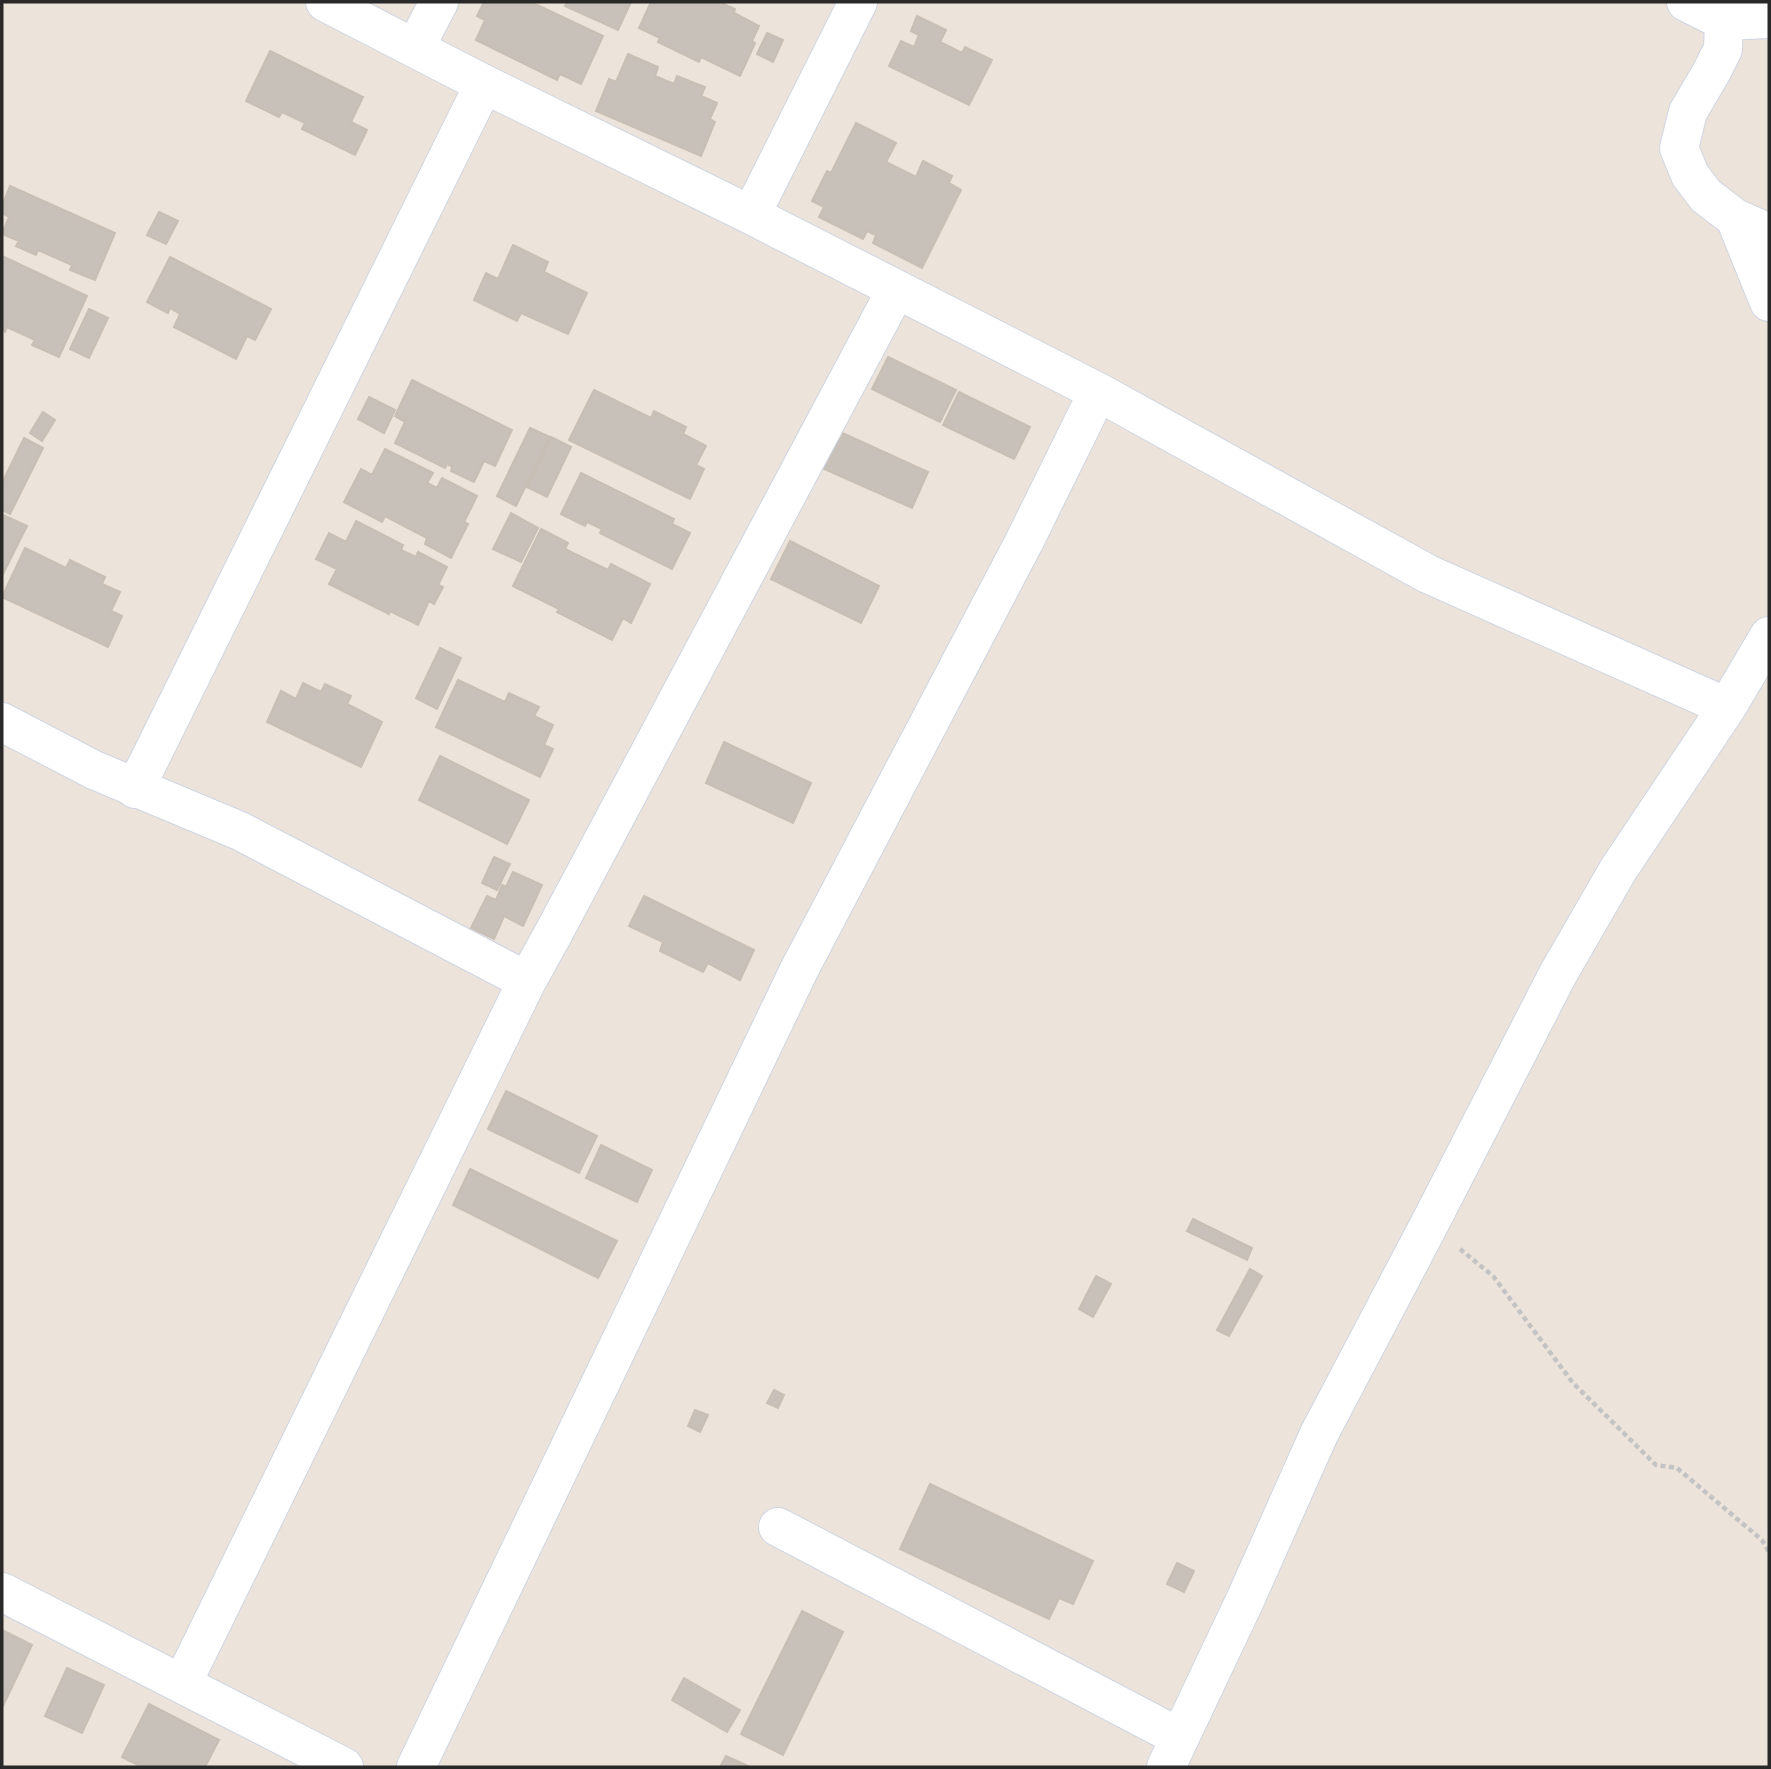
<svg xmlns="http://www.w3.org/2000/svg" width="1771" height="1769" font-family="'Sofia Sans Condensed',sans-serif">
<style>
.building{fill:#c7c1b9;stroke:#c8bfb4;stroke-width:2}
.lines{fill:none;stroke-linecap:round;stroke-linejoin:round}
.minor-casing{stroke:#cfd5e3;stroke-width:40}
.path{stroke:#c3c3c3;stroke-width:4.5;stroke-dasharray:5 3.5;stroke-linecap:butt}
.minor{stroke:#fff;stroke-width:38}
</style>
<rect width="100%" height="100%" fill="#ece3da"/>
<!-- building -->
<path class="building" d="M484,2H531L603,36L581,84L560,74L557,80L476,40L485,20L477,16Z
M567,2H631L618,30L565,6Z
M651,2H719L735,9L734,13L759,26L752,41L755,43L740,76L701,57L699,62L658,42L660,38L639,28Z
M917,16L946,30L940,42L962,53L965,47L992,60L969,105L889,66L901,41L914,47L919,35L911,31Z
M767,33L783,40L773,62L757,54Z
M270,51L363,97L351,122L367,130L355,155L302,129L305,123L282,112L279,117L246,101Z
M628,54L658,67L655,76L674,84L677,76L705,87L701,96L717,103L710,119L715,122L701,156L596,111L609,79L616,82Z
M856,123L896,143L886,162L916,177L923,161L952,176L949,183L961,190L922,268L873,243L876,235L867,231L863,239L819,217L824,207L812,201L827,171L831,173Z
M10,186L115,233L95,280L70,270L72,265L38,250L36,255L16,246L19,241L2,234L9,217L2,213V206Z
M159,212L178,221L166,244L147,235Z
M513,245L548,262L544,272L587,293L568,334L521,313L517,321L474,300L486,273L498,279Z
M2,256L87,296L59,357L32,345L35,340L7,327L5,332L2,330Z
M170,257L271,309L255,340L247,336L236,359L174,327L180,314L170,308L168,313L147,302Z
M89,309L108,318L89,358L70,349Z
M888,357L956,390L940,422L872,389Z
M412,380L512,430L495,466L484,461L474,482L451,471L452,467L447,464L445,468L395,443L405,422L395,416Z
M594,390L651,418L654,411L686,427L683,434L706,446L696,465L704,469L690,499L569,440Z
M959,392L1030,427L1014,459L943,425Z
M369,397L395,410L384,433L358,419Z
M43,412L55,420L42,441L30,433Z
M530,428L550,437L516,506L497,496Z
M838,431L928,472L912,508L822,468Z
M551,437L571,447L547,497L527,487Z
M24,438L43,448L10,514L2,510V483Z
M385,449L433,473L427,483L437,488L442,478L477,496L464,522L468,524L451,558L425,544L427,538L385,516L382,522L344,502L361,469L372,475Z
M581,473L674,519L672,524L690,533L672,569L600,533L602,529L587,522L585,526L561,514Z
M511,513L538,528L521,562L493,549Z
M3,515L27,526L2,576V518Z
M356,521L403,545L401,550L416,557L418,552L447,567L438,585L443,587L434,604L429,601L418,625L390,611L389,614L329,584L337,569L316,559L329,533L346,542Z
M541,529L568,543L565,549L608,570L611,564L650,584L631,623L623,618L612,640L557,612L559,609L513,586Z
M790,541L879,586L861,623L771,579Z
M25,548L66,568L70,560L105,577L102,584L120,592L111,611L122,616L108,647L2,597Z
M440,648L461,658L437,709L416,698Z
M458,680L505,702L509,693L539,707L534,716L553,725L544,745L553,749L540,777L436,727Z
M303,683L321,692L325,684L351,696L347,704L382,722L361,767L267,722L281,691L296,699Z
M724,742L811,783L793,823L706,783Z
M440,756L529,800L507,844L419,800Z
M494,857L510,864L497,890L482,883Z
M513,872L542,885L523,926L504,916L494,939L471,928L487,896L496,900L502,885L506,887Z
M644,896L754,950L740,980L708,963L703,972L660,951L663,942L629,926Z
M506,1091L597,1136L579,1173L488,1129Z
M601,1145L652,1170L637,1202L586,1178Z
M470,1169L617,1241L598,1278L453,1205Z
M1193,1219L1252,1248L1247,1260L1187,1231Z
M1250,1269L1262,1276L1229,1336L1217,1330Z
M1096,1276L1111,1284L1093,1317L1079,1309Z
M774,1390L784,1395L778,1408L767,1403Z
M695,1410L708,1415L700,1432L688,1426Z
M930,1484L1093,1561L1073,1604L1059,1598L1049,1619L900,1549Z
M1177,1563L1194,1571L1184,1592L1167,1584Z
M802,1611L843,1632L783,1755L741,1734Z
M2,1630L32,1645L2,1708Z
M67,1668L104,1685L82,1733L45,1716Z
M684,1678L740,1710L727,1732L672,1700Z
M149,1704L219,1740L205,1767H142L122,1757Z
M726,1756L750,1767H720Z"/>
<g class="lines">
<defs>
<path id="minor" d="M325,2L484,84L751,215L1098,392L1428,574L1727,707
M1686,2L1724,21L1769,19
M1724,21L1723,49L1712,71L1688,112L1679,148L1690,175L1706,196L1735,218L1769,233
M415,48L439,2
M751,215L858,2
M1735,218L1769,302
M2,722L94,770L240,831L527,981L553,934L896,290
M135,789L484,84
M778,1527L1179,1737
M2,1592L344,1767
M182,1684L527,981
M416,1767L799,970L1024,542L1098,392
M1166,1767L1246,1598L1319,1434L1430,1223L1558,974L1618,870L1727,707L1769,636"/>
</defs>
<!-- minor casing -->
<use href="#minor" class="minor-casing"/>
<!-- path -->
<path class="path" d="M1460,1249L1493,1276L1573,1383L1656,1465L1677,1468L1762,1540L1769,1552"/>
<!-- minor -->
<use href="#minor" class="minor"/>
</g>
<!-- border -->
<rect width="1771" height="1769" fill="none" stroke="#292929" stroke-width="7"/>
</svg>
